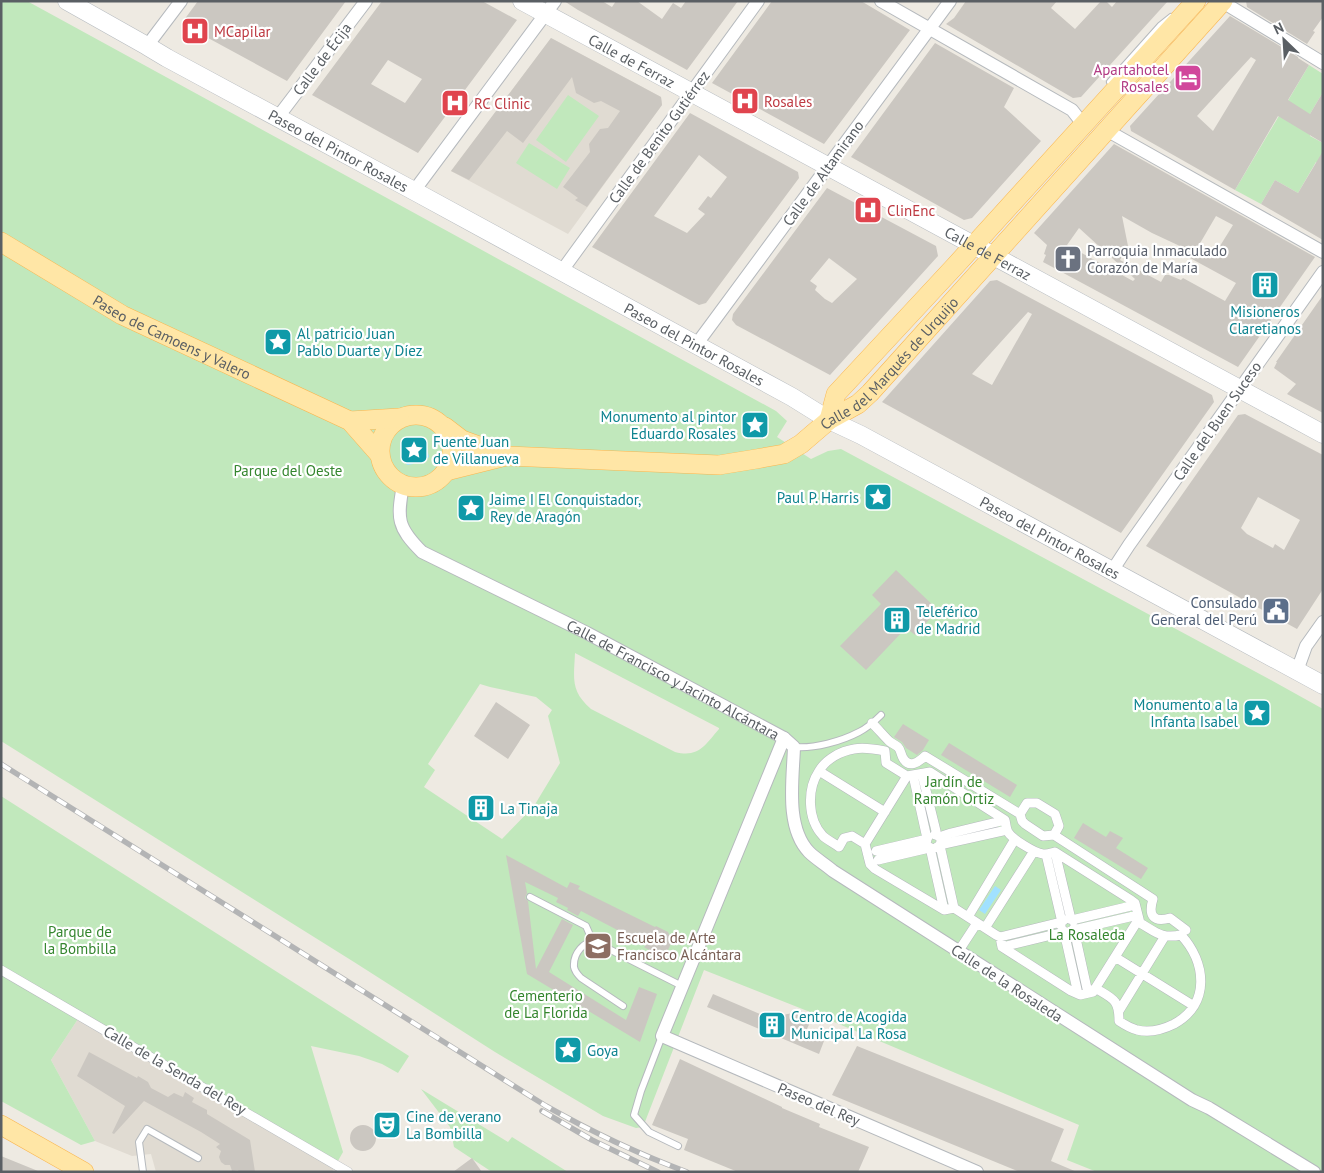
<svg xmlns="http://www.w3.org/2000/svg" width="1324" height="1173" font-family="'PT Sans',sans-serif">
<style>
.education{fill:#e0dbd2}
.green{fill:#c1e8bc;fill-rule:evenodd}
.water{fill:#a1e1ff}
.building{fill:#cbc7c1;fill-rule:evenodd}
.lines{fill:none;stroke-linecap:round;stroke-linejoin:round}
.service-casing{stroke:#b5b9bd;stroke-width:8}
.pedestrian-casing{stroke:#b5b9bd;stroke-width:10}
.minor-casing{stroke:#b5b9bd;stroke-width:14}
.secondary-casing{stroke:#b5babf;stroke-width:19}
.primary-casing{stroke:#fab64f;stroke-width:20}
.service{stroke:#fff;stroke-width:6}
.pedestrian{stroke:#fff;stroke-width:9}
.minor{stroke:#fff;stroke-width:12}
.secondary{stroke:#fff;stroke-width:18}
.primary{stroke:#ffe6a6;stroke-width:19}
.rail-casing{stroke:#b3b4b5;stroke-width:5.5}
.rail{stroke:#fff;stroke-width:4;stroke-dasharray:11;stroke-linecap:butt}
.labels{text-anchor:middle;dominant-baseline:central;stroke-width:4.5;stroke-linejoin:round;paint-order:stroke}
.health-label{font-size:15px;fill:#be3a42;stroke:#fff;text-anchor:start}
.street-label{font-size:15px;fill:#5a5f64;stroke:#fff}
.hotel-label{font-size:15px;fill:#b23c85;stroke:#fff;text-anchor:end}
.worship-label{font-size:15px;fill:#5b616d;stroke:#fff;text-anchor:start}
.culture-label{font-size:15px;fill:#0d838f;stroke:#fff;text-anchor:start}
.park-label{font-size:15px;fill:#35862f;stroke:#fff}
.service-label{font-size:15px;fill:#4e5e75;stroke:#fff;text-anchor:end}
.education-label{font-size:15px;fill:#785e54;stroke:#fff;text-anchor:start}
</style>
<rect width="100%" height="100%" fill="#eeeae2"/>
<!-- education -->
<path class="education" d="M551,38L661,97L662,105L568,234L451,171Z
M78,1019L334,1168L332,1172H156L151,1154L132,1156L95,1141L51,1060Z"/>
<!-- green -->
<path class="green" d="M1,1H27L776,411L787,421L777,437L811,459L828,451L841,449L1269,679L1323,709V1172H1097L1067,1160L1079,1125L815,1014L704,970L643,1127L636,1128L603,1116L495,1052L354,962L1,741ZM575,653L719,728V729C705,745 699,758 675,752L591,709C570,691 574,678 575,653ZM480,684L490,687L536,697L552,710L548,716L560,763L534,806L502,839L424,787L435,770L428,764Z
M1309,65L1323,74V92L1310,114V136L1323,143V165L1316,162L1298,193L1275,180L1261,204L1235,190Z
M568,95L599,116L566,162L536,140Z
M529,143L570,168L557,189L516,163Z
M1,796L409,1056L398,1073L382,1064L359,1056L311,1046L343,1152L334,1168L78,1019L51,1060L95,1141L81,1145L1,1101Z
M421,1089L508,1142L512,1137L568,1172H492L454,1147L450,1127Z"/>
<!-- water -->
<path class="water" d="M418,436L422,438V444L427,446L425,450L428,453L429,457L425,460L421,459L419,463L414,461L413,464L407,465L405,461L406,457L401,455L403,451L400,447V444L403,441L407,442L409,438L414,440Z
M995,886L1001,890L985,914L979,910Z"/>
<!-- building -->
<path class="building" d="M198,1H346L287,81L186,26L184,20Z
M382,1H482L517,20L418,153L312,95ZM388,60L422,79L405,103L371,84Z
M564,1H602L612,7L616,1H637L662,19L673,3L681,8L686,1H738L687,70L578,10Z
M772,1H861L910,30L824,144L712,83Z
M966,1H1057L1051,8L1075,29L1101,1H1106L1112,7L1117,1H1168L1081,97L1073,98L946,24L954,18Z
M1246,1H1323V17L1313,31L1315,32L1307,44L1247,7Z
M1230,16L1298,57V58L1309,65L1288,100L1310,114L1323,92V143L1278,116L1235,190L1131,131L1130,126ZM1251,57L1256,60L1213,131L1197,116Z
M551,38L661,97L662,105L587,207L575,200L578,198L563,187L590,152L589,144L600,129L608,128L620,111L601,101L594,103L576,93L572,77L523,143L507,131L469,180L451,171Z
M935,43L1014,88L1004,107L1041,141L972,218L964,220L851,157Z
M690,113L798,172L799,178L706,303L699,305L592,247ZM699,155L727,177L711,198L708,196L698,209L705,214L687,233L654,216Z
M1114,144L1315,257L1238,367L1043,262L1046,255L1044,254L1047,245L1034,233ZM1122,216L1152,233L1182,247L1179,252L1236,283L1225,301L1183,278L1181,280L1169,275H1165L1161,282L1120,260L1128,246ZM1216,216L1233,225L1215,254L1199,245ZM1079,228L1135,279L1133,281L1067,245Z
M1323,151V240L1261,204L1275,180L1298,193Z
M827,188L936,246L938,256L830,375L736,325L732,320L733,314ZM829,258L857,279L832,303L825,299L815,290L817,286L810,281Z
M997,280L1212,395L1214,402L1121,533L882,402L990,281ZM1028,312L1032,314L992,385L972,374Z
M1323,295V413L1287,394L1296,384L1274,368L1277,362H1276Z
M1245,414L1323,455V589L1297,629L1146,546L1238,415ZM1258,497L1300,520L1284,550L1275,544L1273,548L1247,534L1241,528Z
M896,570L938,610L915,635L906,628L866,670L840,646L881,604L872,595Z
M496,702L530,725L508,759L474,736Z
M903,724L929,740L923,750L917,755L906,748L902,742L894,737Z
M949,743L1017,785L1010,797L941,755Z
M469 808a12 12 0 1 1 24 0a12 12 0 1 1-24 0Z
M1083,823L1106,837L1110,831L1123,838L1116,848L1148,868L1141,879L1074,838Z
M506,855L567,888L570,882L580,886L578,889L655,927L656,926L668,932L672,941L669,948L667,951L656,954L644,947L646,945L581,911L578,916L567,910L568,908L556,902L558,898L525,882L527,893L525,898L528,901L536,969L562,919L573,925L549,972L626,1020L639,987L657,994L640,1042L527,974Z
M713,994L779,1022L782,1016L787,1014L803,1012L814,1014L805,1033L824,1041L819,1054L707,1007Z
M857,1046L1064,1129L1051,1161L1077,1172H1020L832,1095Z
M89,1052L137,1078L138,1076L148,1082L151,1088L168,1097L174,1093L183,1097L185,1092L194,1098L192,1102L207,1110V1114L250,1140L255,1172H239L238,1170L232,1171L230,1165H225L221,1162L219,1157L221,1151L216,1147L220,1144L201,1132L144,1101L114,1134L112,1133L125,1106L77,1076Z
M680,1059L782,1107V1108L820,1124L819,1127L869,1147L858,1172H738L684,1150L688,1139L652,1125Z
M350 1138a13 13 0 1 1 26 0a13 13 0 1 1-26 0Z
M1,1156L38,1171V1172H1Z
M472,1158L482,1172H453Z"/>
<g class="lines">
<defs>
<path id="service" d="M1110,82L1161,25L1171,17
M794,747C814,749 842,741 859,732C867,728 874,722 881,715
M530,897L586,926L593,942
M623,1006L581,978C578,975 575,972 574,967C573,954 584,939 597,943L682,986
M662,1036L641,1091L634,1115L649,1132L678,1146
M143,1172L139,1142L147,1129L198,1158"/>
<path id="pedestrian" d="M872,723C878,729 883,735 889,741C891,743 896,745 898,747C901,750 901,755 903,758C909,769 919,762 925,756L1020,814L1022,821L1025,824L1043,836L1054,835L1153,899C1148,915 1153,923 1170,918L1186,930
M819,771L885,812
M922,774L936,831L935,835
M913,775L926,834L928,837
M907,776L865,844L870,864L875,869L944,910L954,908
M1020,814L1027,803H1037L1055,814L1059,826L1054,835
M939,837L951,833L1005,820
M865,844L852,836L844,838L839,847C834,843 827,840 823,836C807,819 807,789 819,771C826,759 841,751 854,749C864,747 875,749 885,751L886,763L907,776L930,772L1005,820C1006,824 1006,829 1008,832C1012,839 1035,853 1043,854C1047,854 1051,853 1055,852
M940,844H944L1007,830
M937,847L941,850L954,908L996,935L1000,937L1057,923L1061,925
M932,848L931,852L944,910
M876,851L923,840H927
M1055,852L1131,900L1135,903L1140,923C1156,932 1161,939 1181,935C1206,962 1211,1004 1174,1024C1162,1030 1150,1033 1137,1030C1130,1028 1125,1025 1119,1021C1119,999 1113,999 1095,988
M1055,852L1070,915L1069,919
M1046,854L1061,918L1063,921
M878,860L925,849L928,846
M968,917L1015,839
M1073,921L1076,919L1135,905
M985,928L1034,851
M1074,928L1078,929L1138,915
M1071,931L1075,934L1088,993
M1066,932L1065,936L1078,994
M1000,937L1002,947L1071,991L1080,995L1093,992L1135,925L1139,921
M1002,947L1060,933L1063,930
M958,952L977,923
M1115,957L1194,1006
M1,970L348,1172
M1119,1011L1165,936"/>
<g id="minor">
<path d="M881,1L1072,110L1079,119L1082,127"/>
<path d="M1221,1L1323,63"/>
<path d="M147,46L181,1"/>
<path d="M278,117L366,1"/>
<path d="M1108,131L1323,252"/>
<path d="M414,191L555,1"/>
<path d="M561,272L758,1"/>
<path d="M696,345L950,1"/>
<path id="s1" d="M403,485C397,519 397,527 422,552L587,633L784,738L794,747C793,779 785,827 809,852C816,859 825,864 833,871L1192,1100L1209,1108L1314,1172"/>
<path d="M1112,571L1129,545L1323,272"/>
<path d="M1297,671L1306,646L1323,622"/>
<path d="M784,738L662,1036L977,1172"/>
</g>
<g id="secondary">
<path id="s2" d="M67,1L147,46L167,58L414,191L792,397L829,420L861,435L1323,685"/>
<path id="s3" d="M522,1L1323,434"/>
</g>
<g id="primary">
<path id="s4" d="M1,242L122,315L350,421L379,454"/>
<circle cx="416" cy="451" r="36"/>
<path d="M829,420L836,394L955,266L1196,1"/>
<path d="M350,421L399,418"/>
<path d="M445,427L462,440L506,456"/>
<path id="s5" d="M446,471L506,456L719,465L756,459L784,454L801,444L829,420L858,404L870,393L1223,1"/>
<path d="M1,1125L84,1172"/>
</g>
</defs>
<!-- service casing -->
<use href="#service" class="service-casing"/>
<!-- pedestrian casing -->
<use href="#pedestrian" class="pedestrian-casing"/>
<!-- minor casing -->
<use href="#minor" class="minor-casing"/>
<!-- secondary casing -->
<use href="#secondary" class="secondary-casing"/>
<!-- primary casing -->
<use href="#primary" class="primary-casing"/>
<!-- service -->
<use href="#service" class="service"/>
<!-- pedestrian -->
<use href="#pedestrian" class="pedestrian"/>
<!-- minor -->
<use href="#minor" class="minor"/>
<!-- secondary -->
<use href="#secondary" class="secondary"/>
<!-- primary -->
<use href="#primary" class="primary"/>
<defs>
<path id="rail" d="M1,764L546,1106C592,1132 638,1154 687,1172
M542,1111L592,1140L658,1172"/>
</defs>
<!-- rail casing -->
<use href="#rail" class="rail-casing"/>
<!-- rail -->
<use href="#rail" class="rail"/>
</g>
<!-- icons -->
<defs>
<symbol id="hospital-square" viewBox="-11 -11 22 22"><rect x="-9" y="-9" width="18" height="18" rx="4" fill="#e0444e" stroke="#fff"/><path d="M-5-5h3v3.5h4V-5h3V5h-3V1.5h-4V5h-3Z" fill="#fff"/></symbol>
<symbol id="hotel-square" viewBox="-11 -11 22 22"><rect x="-9" y="-9" width="18" height="18" rx="4" fill="#d1479c" stroke="#fff"/><path d="M-6-4.5h1.5V1H6V5H4.5V3h-9V5H-6ZM-4 0a1.8 1.8 0 1 1 3.6 0ZM.5 0V-2.5h3Q6-2.5 6 0Z" fill="#fff"/></symbol>
<symbol id="church-square" viewBox="-11 -11 22 22"><rect x="-9" y="-9" width="18" height="18" rx="4" fill="#6b7280" stroke="#fff"/><path d="M-1.2-6h2.4v3.5h3.3v2.4h-3.3V6h-2.4V-.1h-3.3v-2.4h3.3Z" fill="#fff"/></symbol>
<symbol id="building-square" viewBox="-11 -11 22 22"><rect x="-9" y="-9" width="18" height="18" rx="4" fill="#0f9aa8" stroke="#fff"/><path d="M-4-6H4V6H1V3H-1V6H-4ZM-2.5-4.3h1.7v1.8h-1.7ZM.8-4.3h1.7v1.8H.8ZM-2.5-1h1.7V.8h-1.7ZM.8-1h1.7V.8H.8Z" fill="#fff"/></symbol>
<symbol id="sight-square" viewBox="-11 -11 22 22"><rect x="-9" y="-9" width="18" height="18" rx="4" fill="#0f9aa8" stroke="#fff"/><path d="M0-6L1.8-2.2L6-1.7L2.9 1.2L3.7 5.4L0 3.3L-3.7 5.4L-2.9 1.2L-6-1.7L-1.8-2.2Z" fill="#fff"/></symbol>
<symbol id="civic-square" viewBox="-11 -11 22 22"><rect x="-9" y="-9" width="18" height="18" rx="4" fill="#5c6f8a" stroke="#fff"/><path d="M-.6-6.5H3V-4.5H.6V-3L4-1V1h2V6H-6V1h2V-1L-.6-3ZM-1.2 2.5V6h2.4V2.5Z" fill="#fff"/></symbol>
<symbol id="university-square" viewBox="-11 -11 22 22"><rect x="-9" y="-9" width="18" height="18" rx="4" fill="#8d6e63" stroke="#fff"/><path d="M0-5L7-2L0 1L-7-2ZM-4 1L0 2.5L4 1V4Q0 6-4 4Z" fill="#fff"/></symbol>
<symbol id="theatre-square" viewBox="-11 -11 22 22"><rect x="-9" y="-9" width="18" height="18" rx="4" fill="#0f9aa8" stroke="#fff"/><path d="M-5-5.5Q0-4 5-5.5V0Q5 5 0 6Q-5 5-5 0ZM-3.3-2.5H-1v1.5H-3.3ZM1-2.5H3.3v1.5H1ZM-2.8 1Q0 5.5 2.8 1Z" fill="#fff"/></symbol>
</defs>
<g fill-rule="evenodd">
<use href="#hospital-square" x="179" y="15" width="32" height="32"/>
<use href="#hotel-square" x="1172" y="62" width="32" height="32"/>
<use href="#hospital-square" x="729" y="85" width="32" height="32"/>
<use href="#hospital-square" x="439" y="87" width="32" height="32"/>
<use href="#hospital-square" x="852" y="194" width="32" height="32"/>
<use href="#church-square" x="1052" y="243" width="32" height="32"/>
<use href="#building-square" x="1249" y="269" width="32" height="32"/>
<use href="#sight-square" x="262" y="326" width="32" height="32"/>
<use href="#sight-square" x="739" y="409" width="32" height="32"/>
<use href="#sight-square" x="398" y="434" width="32" height="32"/>
<use href="#sight-square" x="862" y="481" width="32" height="32"/>
<use href="#sight-square" x="455" y="492" width="32" height="32"/>
<use href="#civic-square" x="1260" y="595" width="32" height="32"/>
<use href="#building-square" x="881" y="604" width="32" height="32"/>
<use href="#sight-square" x="1241" y="697" width="32" height="32"/>
<use href="#building-square" x="465" y="792" width="32" height="32"/>
<use href="#university-square" x="582" y="930" width="32" height="32"/>
<use href="#building-square" x="756" y="1009" width="32" height="32"/>
<use href="#sight-square" x="552" y="1034" width="32" height="32"/>
<use href="#theatre-square" x="371" y="1109" width="32" height="32"/>
</g>
<g class="labels">
<!-- health labels -->
<g class="health-label">
<text x="214" y="31">MCapilar</text>
<text x="764" y="101">Rosales</text>
<text x="474" y="103">RC Clinic</text>
<text x="887" y="210">ClinEnc</text>
</g>
<!-- street labels -->
<g class="street-label">
<text transform="translate(322 59) rotate(-53)">Calle de Écija</text>
<text stroke="none"><textPath href="#s3" startOffset="125">Calle de Ferraz</textPath></text>
<text transform="translate(659 137) rotate(-54)">Calle de Benito Gutiérrez</text>
<text stroke="none"><textPath href="#s2" startOffset="310">Paseo del Pintor Rosales</textPath></text>
<text transform="translate(823 173) rotate(-54)">Calle de Altamirano</text>
<text stroke="none"><textPath href="#s3" startOffset="530">Calle de Ferraz</textPath></text>
<text stroke="none"><textPath href="#s4" startOffset="196">Paseo de Camoens y Valero</textPath></text>
<text stroke="none"><textPath href="#s2" startOffset="715">Paseo del Pintor Rosales</textPath></text>
<text stroke="none"><textPath href="#s5" startOffset="481">Calle del Marqués de Urquijo</textPath></text>
<text transform="translate(1217 421) rotate(-55)">Calle del Buen Suceso</text>
<text stroke="none"><textPath href="#s2" startOffset="1120">Paseo del Pintor Rosales</textPath></text>
<text stroke="none"><textPath href="#s1" startOffset="356">Calle de Francisco y Jacinto Alcántara</textPath></text>
<text transform="translate(1007 983) rotate(33)">Calle de la Rosaleda</text>
<text transform="translate(175 1070) rotate(30)">Calle de la Senda del Rey</text>
<text transform="translate(819 1104) rotate(23)">Paseo del Rey</text>
</g>
<!-- hotel labels -->
<g class="hotel-label">
<text x="1169" y="69">Apartahotel<tspan x="1169" dy="17">Rosales</tspan></text>
</g>
<!-- worship labels -->
<g class="worship-label">
<text x="1087" y="250">Parroquia Inmaculado<tspan x="1087" dy="17">Corazón de María</tspan></text>
</g>
<!-- culture labels -->
<g class="culture-label">
<text x="1265" y="311" text-anchor="middle">Misioneros<tspan x="1265" dy="17">Claretianos</tspan></text>
<text x="297" y="333">Al patricio Juan<tspan x="297" dy="17">Pablo Duarte y Díez</tspan></text>
<text x="736" y="416" text-anchor="end">Monumento al pintor<tspan x="736" dy="17">Eduardo Rosales</tspan></text>
<text x="433" y="441">Fuente Juan<tspan x="433" dy="17">de Villanueva</tspan></text>
<text x="859" y="497" text-anchor="end">Paul P. Harris</text>
<text x="490" y="499">Jaime I El Conquistador,<tspan x="490" dy="17">Rey de Aragón</tspan></text>
<text x="916" y="611">Teleférico<tspan x="916" dy="17">de Madrid</tspan></text>
<text x="1238" y="704" text-anchor="end">Monumento a la<tspan x="1238" dy="17">Infanta Isabel</tspan></text>
<text x="500" y="808">La Tinaja</text>
<text x="791" y="1016">Centro de Acogida<tspan x="791" dy="17">Municipal La Rosa</tspan></text>
<text x="587" y="1050">Goya</text>
<text x="406" y="1116">Cine de verano<tspan x="406" dy="17">La Bombilla</tspan></text>
</g>
<!-- park labels -->
<g class="park-label">
<text x="288" y="470">Parque del Oeste</text>
<text x="954" y="781">Jardín de<tspan x="954" dy="17">Ramón Ortiz</tspan></text>
<text x="80" y="931">Parque de<tspan x="80" dy="17">la Bombilla</tspan></text>
<text x="1087" y="934">La Rosaleda</text>
<text x="546" y="995">Cementerio<tspan x="546" dy="17">de La Florida</tspan></text>
</g>
<!-- service labels -->
<g class="service-label">
<text x="1257" y="602">Consulado<tspan x="1257" dy="17">General del Perú</tspan></text>
</g>
<!-- education labels -->
<g class="education-label">
<text x="617" y="937">Escuela de Arte<tspan x="617" dy="17">Francisco Alcántara</tspan></text>
</g>
</g>
<!-- border -->
<rect width="1324" height="1173" fill="none" stroke="#5a5f64" stroke-width="5"/>
<!-- north arrow -->
<g transform="translate(1284 40) rotate(335)" stroke="#ffffff" stroke-width="4" paint-order="stroke">
<path d="M0-4L9 19L0 12L-9 19Z" fill="#5a5f64"/>
<text y="-8" font-size="14" font-weight="bold" text-anchor="middle" fill="#5a5f64">N</text>
</g>
</svg>
